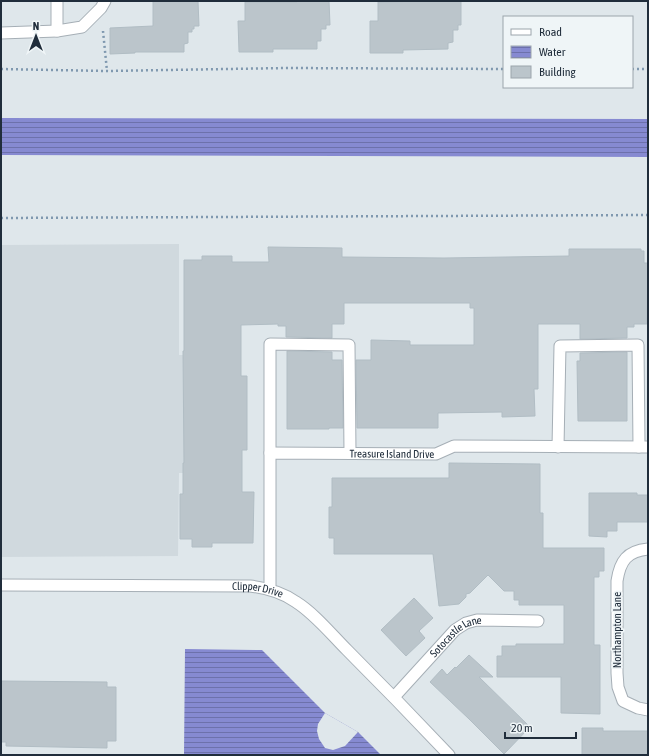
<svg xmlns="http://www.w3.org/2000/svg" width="649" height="756" font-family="'Asap Condensed',sans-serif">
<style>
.built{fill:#d0d9de}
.water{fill:url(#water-rules)}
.pier{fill:#dfe7eb}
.building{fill:#bbc5cb;stroke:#b1bdc4}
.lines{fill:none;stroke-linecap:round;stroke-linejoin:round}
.service-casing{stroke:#a6afb6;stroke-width:13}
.minor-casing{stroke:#a6afb6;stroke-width:13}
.tertiary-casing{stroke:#a6afb6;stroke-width:13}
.path{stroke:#7f98af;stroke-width:2.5;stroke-dasharray:2 3;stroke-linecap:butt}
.service{stroke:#fff;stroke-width:11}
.minor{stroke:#fff;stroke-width:11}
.tertiary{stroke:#fff;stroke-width:11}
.labels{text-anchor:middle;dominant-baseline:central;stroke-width:3.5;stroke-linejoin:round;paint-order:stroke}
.street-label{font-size:11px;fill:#202d3b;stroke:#eff5f7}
</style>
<defs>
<pattern id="water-rules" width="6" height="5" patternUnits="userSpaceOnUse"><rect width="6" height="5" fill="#868ad1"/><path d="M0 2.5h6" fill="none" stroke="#6d71ab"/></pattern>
</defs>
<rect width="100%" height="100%" fill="#dfe7eb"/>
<!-- built -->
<path class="built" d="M179,244V355H184V473H179L178,556L1,557V245Z"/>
<!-- water -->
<path class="water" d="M1,118L648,119V157L1,155Z
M185,649L262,650L325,713L358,732L381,755H184Z"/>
<!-- pier -->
<path class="pier" d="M325,713L358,732L345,746L333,750L325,748L319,739L317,731L318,724Z"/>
<!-- building -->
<path class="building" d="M153,1H198L199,26H194V29H192V32H188V43L184,44V52H135V53L110,54V28L153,26Z
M297,1H329L330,25H326V29H321V41H317V49H273V52H239L238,21H245V2H297Z
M428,1H461V25H458V30H453V42L448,43V49L403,50V53H370V21H378V2Z
M268,247L342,248V257L444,258L569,256V249H641V251H644V263H648L647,324H634V327H627V338L580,339V324H538V389H534L535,416L502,417V412L438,413V428H357L356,360H371V340L410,341V345H474V308H470V303H344V324H332V338L286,337V326H278V324L241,325V376H247V450H242V492H254L253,543H212V547H192V539H180V494H183V463H184L183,351H184V260H202V256H232V262H269Z
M287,351L332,352V360H342L343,428H329V429H287Z
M627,352V421H578L577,361H580V353Z
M449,463L540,464V513H543V548H604V571H599V577H594V645H600V714L561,713V677H497V656H502V646H516V644H564V605H519V600H514V591H504L488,575L470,593L466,594V597L459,604L439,606L433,554H334V538H329V507H332V478H449Z
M589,493H637V495H648V522H617V531H607V537L589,536Z
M414,598L433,618L419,631L425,638L406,656L381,630Z
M469,655L493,677H479L530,727L504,754L469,719L430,682L442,669L447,675L455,667L456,668Z
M1,681L107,682V687H116V741H107V748L6,746V742H1Z
M582,728H603V731H648V755H582Z"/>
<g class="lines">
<defs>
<path id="service" d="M57,31V1"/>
<g id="minor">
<path d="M1,33L57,31L82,27L101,8L105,1"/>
<path d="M558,447L560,346L638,345L639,447"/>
<path d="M270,453V344L349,345L350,453"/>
<path d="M648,549C627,551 620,561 617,581V673L618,687L623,701L638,708L648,710"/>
<path id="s1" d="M270,589V453L436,454L454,446L648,447"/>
<path id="s2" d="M394,697L455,630L466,623L477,620L538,621"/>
</g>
<g id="tertiary">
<path id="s3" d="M1,585L250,586C267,588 282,592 296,602C315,614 331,634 347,650C381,684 415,719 449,755"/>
</g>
</defs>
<!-- service casing -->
<use href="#service" class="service-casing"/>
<!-- minor casing -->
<use href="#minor" class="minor-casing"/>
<!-- tertiary casing -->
<use href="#tertiary" class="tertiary-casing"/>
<!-- path -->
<path class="path" d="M103,31L107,71
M1,69L107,71L287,68L504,69
M632,69H648
M1,218L648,215"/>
<!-- service -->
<use href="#service" class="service"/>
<!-- minor -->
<use href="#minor" class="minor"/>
<!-- tertiary -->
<use href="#tertiary" class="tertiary"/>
</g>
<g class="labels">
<!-- street labels -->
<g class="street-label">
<text stroke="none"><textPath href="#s1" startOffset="258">Treasure Island Drive</textPath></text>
<text stroke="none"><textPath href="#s3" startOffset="257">Clipper Drive</textPath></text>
<text transform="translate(617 630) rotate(-90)">Northampton Lane</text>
<text stroke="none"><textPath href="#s2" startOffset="88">Sotocastle Lane</textPath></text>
</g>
</g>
<!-- border -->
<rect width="649" height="756" fill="none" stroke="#202d3b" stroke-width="4"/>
<!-- legend -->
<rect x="503" y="16" width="130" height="72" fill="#eff5f7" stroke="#9ca5ac"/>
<rect x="511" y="29" width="20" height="6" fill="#ffffff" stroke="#9ca5ac"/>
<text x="539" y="36" font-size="12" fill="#202d3b">Road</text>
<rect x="511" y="46" width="20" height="12" fill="url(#water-rules)" stroke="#9ca5ac"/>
<text x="539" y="56" font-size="12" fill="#202d3b">Water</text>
<rect x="511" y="66" width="20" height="12" fill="#bbc5cb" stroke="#9ca5ac"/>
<text x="539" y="76" font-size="12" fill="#202d3b">Building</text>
<!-- north arrow -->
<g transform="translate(36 36)" stroke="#eff5f7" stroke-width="3" paint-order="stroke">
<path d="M0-3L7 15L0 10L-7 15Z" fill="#202d3b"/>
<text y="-6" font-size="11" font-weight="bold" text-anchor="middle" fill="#202d3b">N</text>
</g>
<!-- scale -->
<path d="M505 732v6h71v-6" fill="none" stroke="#202d3b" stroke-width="2"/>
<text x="511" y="732" font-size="12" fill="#202d3b" stroke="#eff5f7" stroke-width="3" paint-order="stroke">20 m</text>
</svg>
